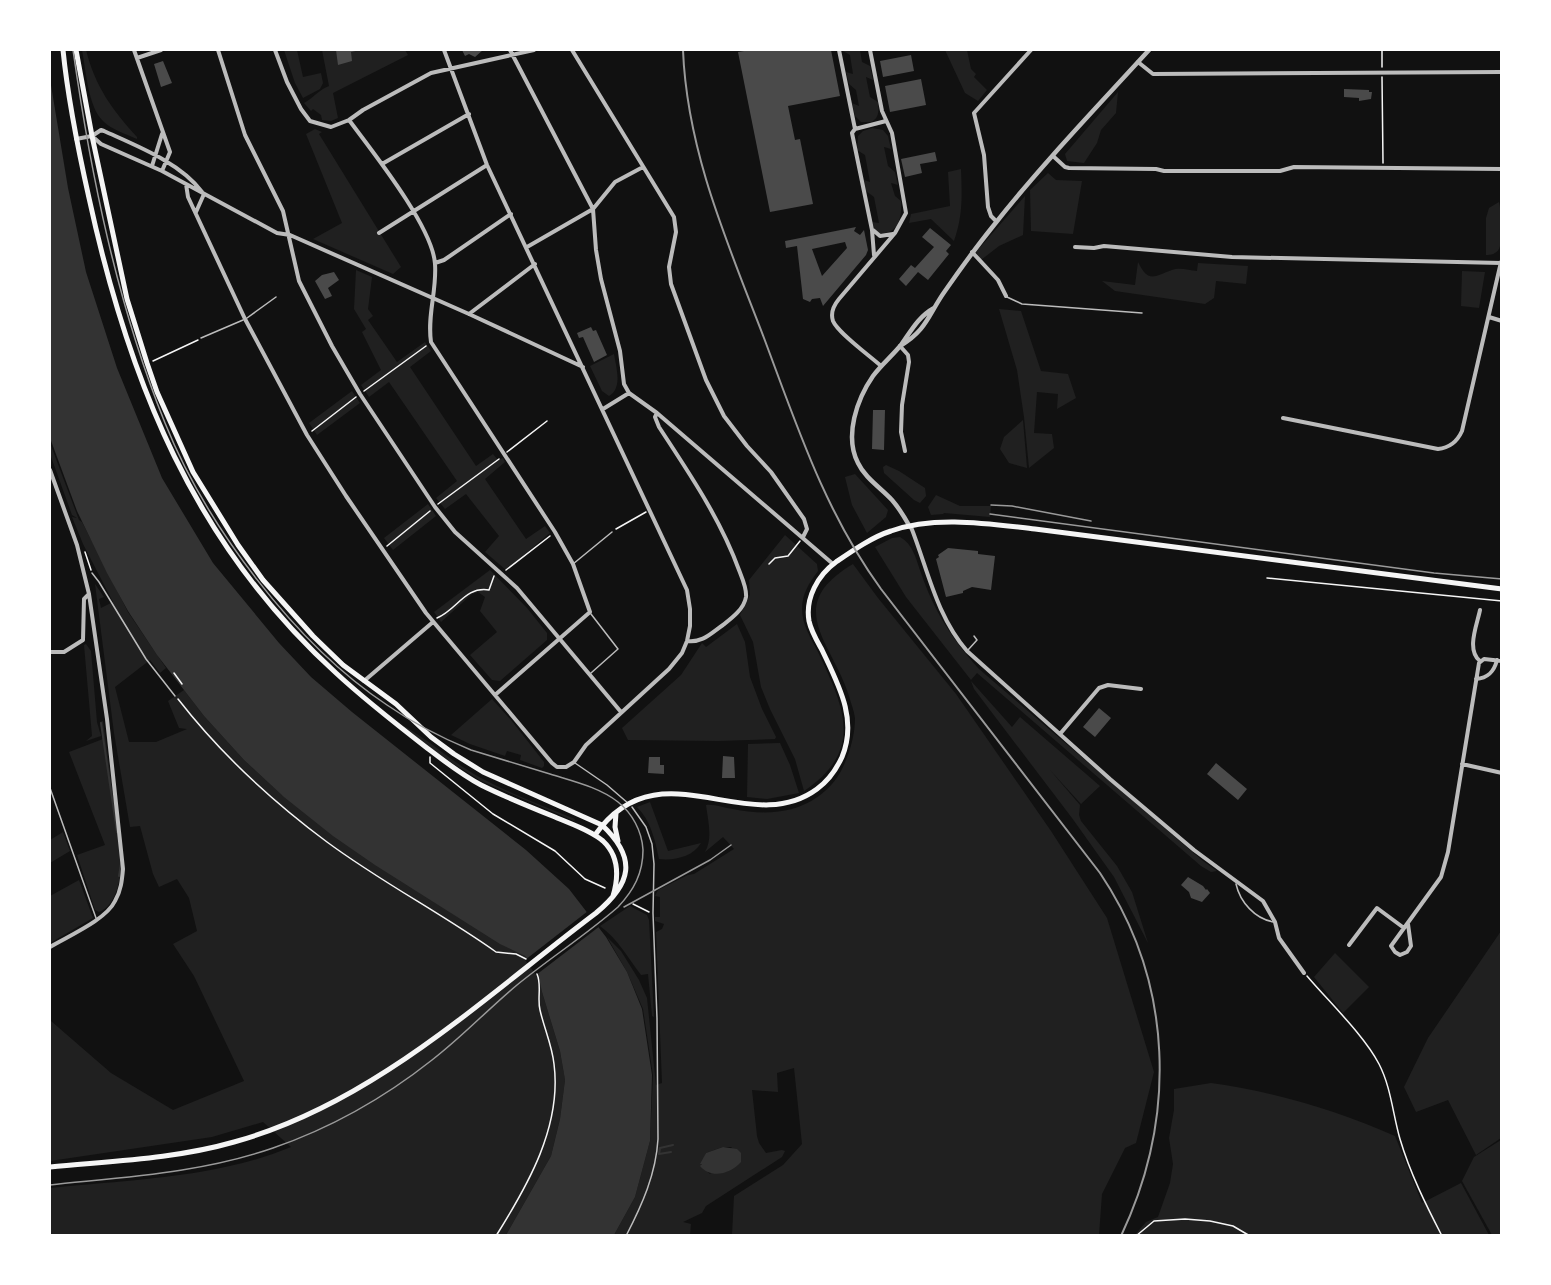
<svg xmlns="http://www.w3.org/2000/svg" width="1551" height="1285" font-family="Ubuntu,sans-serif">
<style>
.green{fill:#202020;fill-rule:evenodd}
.water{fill:#333}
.pier{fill:#111}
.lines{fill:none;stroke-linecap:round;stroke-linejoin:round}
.stream{stroke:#333;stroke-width:2}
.building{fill:#4a4a4a;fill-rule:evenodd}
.path{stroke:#f5f5f5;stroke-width:1.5}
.service{stroke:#bcbcbc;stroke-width:1.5}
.minor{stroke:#bcbcbc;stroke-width:4}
.tertiary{stroke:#bcbcbc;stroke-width:4.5}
.secondary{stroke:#f5f5f5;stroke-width:5}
.tram{stroke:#9a9a9a;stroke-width:1.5}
.rail{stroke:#9a9a9a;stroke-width:2}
</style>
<rect width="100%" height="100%" fill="#111"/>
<!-- green -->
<path class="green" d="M82,50H86C95,86 112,110 137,137V139C126,134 112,130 103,121C88,107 86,70 82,50Z
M284,50H297L303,77L321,73L323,83L320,89L303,98L295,83Z
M322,50H405L408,55L333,93L338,118L331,121L322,120L321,115L313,109L311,111L304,103C313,98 320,89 329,86Z
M841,50H860L862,62L870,66L873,80L866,77L870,97L878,102C879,111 879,118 871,122H861L855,116L852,103L859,106L856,90L849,84L846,72L853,74L850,55Z
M945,50H967L971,69L976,74L974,77L987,90L978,101L965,93Z
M1118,92L1116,113L1101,130L1097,143L1084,163L1067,161L1065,154Z
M872,128L883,130L888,136L891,149L884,147L888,166L895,172L898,185L891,183L895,196L901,201C902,216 899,235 879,233L875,230L872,222L879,223L874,197L866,191L864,180L870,182L865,155L857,150L858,136L863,131Z
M315,129L322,132L319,134L401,267L393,274L313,239L342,223L306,134Z
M961,169C962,196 963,215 954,241L931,219L909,223L911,214L950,206L948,172Z
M1048,173L1056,180L1082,181L1073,234L1031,231L1030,190Z
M1025,196L1023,235L999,246L981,260L976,252Z
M1499,202C1501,208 1503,242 1499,249C1496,254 1491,255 1486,255V218L1489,208Z
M1138,262C1149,284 1154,276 1172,270C1179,267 1189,270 1197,271L1198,263L1248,266L1246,284L1216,281L1214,298L1205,304L1115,291L1102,281L1135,285Z
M356,270L372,277L368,309L373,316L368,320L397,362L425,342L431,351L410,367L476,466L493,454L498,460L503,458L505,462L485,479L526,539L545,526L550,533L506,570L485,552L499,536L466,494L445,509L436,498L457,481L389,382L369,397L361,385L381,370L362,332L366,329L354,309Z
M1462,271L1485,272L1479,308L1461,306Z
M999,309L1021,311L1041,371L1068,374L1076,398L1057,409L1058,394L1037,392L1034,433L1052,434L1054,448L1029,468L1024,417L1017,370Z
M614,354C616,367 623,388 609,396L602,391L590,366Z
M352,391L360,403L317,435L309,423Z
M1023,420L1027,468L1009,463L1000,449L1004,437Z
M50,443L79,520L82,522L128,612L166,668L160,673L150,660L115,687L129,742H156L187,729L179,728L168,701L184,690L204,716L244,760L281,794L525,956L541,978L542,992L560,1051L565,1080L560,1119L551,1156L506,1235H50V1188C128,1180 217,1178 291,1147L263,1122L212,1137L50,1161V1012L51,1021L111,1073L173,1110L244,1081L194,976L173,944L197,931L189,898L177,879L159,887L153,874L140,826L130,827L114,733L95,584L104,597L99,599L101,608L113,602L83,544L72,517L77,518L72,515L50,454Z
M886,465L899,471L925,488L926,496L920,503L914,500L884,473L883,467Z
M855,474L888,510L886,517L867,533L852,505L845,477Z
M936,495L960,506H991L990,517L944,513L943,514L931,515L928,507Z
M428,504L436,516L393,550L384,538Z
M785,535L817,564L818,571C809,583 802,594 802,609C802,625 811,638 818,652C844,707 865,750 804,791L795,759L770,709L761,687L753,642L740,615L750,595L749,580Z
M900,537C913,544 916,559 921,573C934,611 952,639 979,669L1203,861L1217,871L1211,872L1201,866L977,673L971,680L906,597L875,547L892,538Z
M853,564L878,598L956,694L1051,831L1107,918L1154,1072L1136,1143L1125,1148L1102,1194L1099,1235H732L734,1196L783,1165L802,1144L794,1068L777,1073L778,1092L752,1090L757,1136L759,1143L766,1153L782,1150L785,1151L782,1157L706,1206L702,1213L683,1222L691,1224L690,1235H614L635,1197L650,1141L653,1075L643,1009L627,972L607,937L621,951L639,980L647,998L656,1085L662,1083L656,932L662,929L664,924L655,921V917H660V897L655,896L658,890L688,875L694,874L734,849L723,837L705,852C713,838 708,821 706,805C715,804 724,808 733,809C752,813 773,814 792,809C814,803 834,787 843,767C850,752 855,735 855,718C854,711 851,703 849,696C832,642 782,606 853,564ZM723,1147H732L710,1174L701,1166L706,1153Z
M490,570L527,608L547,633V640L500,681L492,680L470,655L497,632L480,611L485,597L478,592L472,594L441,622L434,612Z
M737,624L745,642L750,677L762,709L776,737L775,739L718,741L628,740L622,728L681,675L702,643L706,647Z
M86,644L91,651L97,722L101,736L86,741L92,736L84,645Z
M971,681L1012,727L1020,717L1100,786L1081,804L1050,770L1080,805L1079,815L1081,821L1117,866L1132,892L1148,943L1114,877L1072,818L974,689Z
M492,699L511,720L544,762V766L542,768L520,760L521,755L507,751L505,756L470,744L451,735Z
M103,721L121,853C122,872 119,904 99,912L95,910L77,855L105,845L69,752L103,739L100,722Z
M404,726C431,741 453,763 481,778C511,794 544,806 575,819L574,821L481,781L449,761L403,728Z
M780,743L790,765L799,793L767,799L747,797L748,744Z
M650,802L668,851L701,843C693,857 673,861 659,859C655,840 651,821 637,807Z
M63,832L70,851L50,863V840Z
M79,880L93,918L50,943V896Z
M630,906L647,915L649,920L654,1017L652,1016L648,974L641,975C628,958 618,939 600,926Z
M1501,931V1138L1476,1155L1448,1100L1416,1112L1404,1087L1428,1038Z
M1335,953L1369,987L1343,1013L1314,977Z
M1211,1083C1275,1092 1336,1110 1395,1136L1422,1203L1461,1183L1489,1235L1134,1236L1146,1222L1158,1217L1170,1183L1173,1164L1169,1138L1174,1110V1089Z
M1501,1140V1235H1492L1462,1181L1474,1157Z"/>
<!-- water -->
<path class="water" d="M50,79L68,188L86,272L117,368L162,478L213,563L279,643L311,677L352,712L526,850L569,889L606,937L627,972L642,1009L652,1075L650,1141L635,1197L614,1235H506L551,1156L560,1119L565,1080L560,1051L542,992L538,973L525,956L500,944L375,865L333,836L284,797L244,760L204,716L157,655L128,611L107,573L77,511L50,438Z
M723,1147L737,1149L741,1153V1162C731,1173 712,1180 700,1166L702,1164H700L706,1153Z"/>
<!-- pier -->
<path class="pier" d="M588,911L600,926L536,975L525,960Z"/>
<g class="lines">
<!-- stream -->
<path class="stream" d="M101,723L117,832
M119,876L121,864
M659,1154L660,1148L673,1145
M659,1154L671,1152"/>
</g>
<!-- building -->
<path class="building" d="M336,50H360L351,52L352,61L338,65Z
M462,50H483L475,57L469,54L465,56Z
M750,50H831L840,96L788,106L795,140L800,139L813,204L770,212L738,52Z
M911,55L914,71L883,77L880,61Z
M163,61L172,83L161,87L154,64Z
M921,79L926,105L890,112L885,86Z
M1344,89L1369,90V92H1372L1371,99L1359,101V98L1344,97Z
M935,152L937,161L920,164L922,173L905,177L901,159Z
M856,227L854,231L860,235L864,230L868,250L866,255L823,306L820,298L812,299L810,302L803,299L797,246L786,248L785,241ZM845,242L847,248L822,276L812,249Z
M930,228L951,245L946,251L949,254L928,280L918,272L906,286L899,279L911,265L915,268L934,247L922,237Z
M334,272L339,280L328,288L332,296L325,299L315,281L322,275Z
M591,327L593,331L596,330L607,355L594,362L583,337L579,338L577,333Z
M873,410H885L884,450L872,449Z
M948,548L978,551V554L995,556L991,590L972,587L963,591V593L946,597L936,559L939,557L938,555Z
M1099,708L1111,718L1095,737L1083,727Z
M723,756L734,757L735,778H722Z
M649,757H660V765H664V774L648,773Z
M1216,763L1247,789L1238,800L1207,774Z
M1188,877L1203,886L1206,890L1207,889L1210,893L1202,902L1191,898L1189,892L1181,885Z"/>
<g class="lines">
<!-- path -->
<path class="path" d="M1382,67V50
M1382,77L1383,163
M153,361L198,340
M364,391L426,346
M312,431L356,397
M507,452L547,421
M438,504L499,459
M616,529L646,512
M387,546L430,511
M85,552L91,570
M769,564L775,558L788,556L800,541
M506,570L550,536
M1267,578L1502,601
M437,618C457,610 465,586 489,590L494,576
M174,673L182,684
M178,699C220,753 272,801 327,842C381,882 441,913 496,952L516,954L526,959
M430,757V763L493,814L555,851L585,879L605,888
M633,904L649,912
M1307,976C1329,1002 1364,1035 1379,1064C1391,1087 1393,1115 1400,1139C1410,1173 1426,1205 1442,1236
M496,1236C528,1185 562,1126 554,1064C552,1045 544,1028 540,1010C537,998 542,985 537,974
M1136,1236L1154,1221L1185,1219L1210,1221L1233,1226L1250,1236"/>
<!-- service -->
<path class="service" d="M1007,297L1022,304L1142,313
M247,318L276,297
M201,338L243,320
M573,564L612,532
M92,573L99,582L146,659L175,696
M968,650L977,640L974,636
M591,673L618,649L591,614
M575,763L607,785L629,804
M50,788L96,918
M1236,884C1240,902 1255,919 1274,922
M626,1236C642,1205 656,1174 658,1139L657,1018L653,913L654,864L652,844L646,827L632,807"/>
<!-- minor -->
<path class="minor" d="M134,50L170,152L162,171
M218,50L245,135L283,211L299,281L332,346L360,394L435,507L455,532L517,588L621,712
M275,50L287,82L301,109L310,121L331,127L349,120L363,110L431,73L534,50
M510,50L593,209L596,250L601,279L620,351L624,384L629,393L657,413L833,564
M572,50L674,217L676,232L669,267L671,284L706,380L724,416L747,446L771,472L804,519L807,529L803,537
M839,50L855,129L852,133L872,230L874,255
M870,50L882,111L892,133L906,213L895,233L839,299C834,305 830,312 833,321C838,333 870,356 881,366
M137,58L161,50
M1138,62L1153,74L1502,72
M349,120C372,151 433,227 435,264C437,291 427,315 431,342L555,532L573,564L590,612L495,695
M855,129L886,121
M92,136L101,144L162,171L277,233L290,235L469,314L583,367
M76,139L92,136L101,130L104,131C137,146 181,163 202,192
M1053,156L1065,167L1069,168L1156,169L1164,171H1280L1294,167L1502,169
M382,164L469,114
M152,166L162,134
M186,184L188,197L245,319L307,435L346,496L426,613L552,763L557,767H566L574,762L586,745L669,669L682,653L687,641L690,626V609L687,590L487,165L444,50
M196,212L204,194
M996,221L991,216L988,207L984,155L974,113L1031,50
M873,230L880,236L893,234
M379,233L487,165
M527,247L593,209L615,182L643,167
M1075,247L1094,248L1104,246L1232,257L1501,263
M972,252L998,280L1006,296
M435,263L444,260L511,214
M469,314L535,264
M1489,317L1502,321
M900,346L908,355L909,362L902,405L901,432L905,451
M603,409L629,393
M657,413L655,417L659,427C689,473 720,518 739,570C742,578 747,588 746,597C744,609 732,618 723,625C711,633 703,643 687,641
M1283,418L1438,449C1449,448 1457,442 1462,431L1501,262
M50,470L77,545L89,594L107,719L123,869C122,880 121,891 115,901C106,920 68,936 50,947
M911,527C928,570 936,615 967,651L1110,779L1194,850L1263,901L1275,922L1279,938L1304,973
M1480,610C1477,625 1466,650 1480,661
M50,652H64L83,640L84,599L89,594
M1476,679C1488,678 1494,672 1497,660
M364,681L433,622
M1060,734L1099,688L1108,685L1141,689
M1462,764L1502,773
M1408,924L1411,946L1407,952L1400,955L1395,952L1391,946L1441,877L1448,852L1479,663L1484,659L1502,661
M1349,945L1377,908L1404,928"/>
<!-- tertiary -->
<path class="tertiary" d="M900,346C927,330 928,315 945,291C961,268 977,246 994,225C1042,164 1097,107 1149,50
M910,527C905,518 899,508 892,500C881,488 865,478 858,463C844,436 857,399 873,376C881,365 892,356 901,345C911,331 918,317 934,308"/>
<!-- secondary -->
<path class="secondary" d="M63,50C68,100 78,149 89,198C129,382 194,544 336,673C365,700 396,724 427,748C444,761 462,775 481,785C505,797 530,807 555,817C571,824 590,830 603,841C619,856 619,876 613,896
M616,813L615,827L618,841
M595,835C659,744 748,840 817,789C828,781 836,770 842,757C858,719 838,684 822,650C817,641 811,631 809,621C805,598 818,575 836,562C852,551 872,537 891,531C935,515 990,524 1035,529L1502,589
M50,1167C111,1161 175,1159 234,1142C373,1104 483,998 596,913C631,884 638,859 602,825L483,772L454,754L431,737L396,704L343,665L313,636L263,580L238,545L193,472L157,392L147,363L127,299L92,136L76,50"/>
<!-- tram -->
<path class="tram" d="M991,505L1012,506L1091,521
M990,514L1434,573L1502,579
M624,907L710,860L731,845
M50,1185C125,1177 201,1173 273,1148C331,1128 384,1098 432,1060C462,1037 488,1009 517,985C550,958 586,935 618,907C634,890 643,873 643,850C642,831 632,813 618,802C599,787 572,781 550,774C523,766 497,758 471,750C442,738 413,723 387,705C295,644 206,525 165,423C117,304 91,176 73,50"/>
<!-- rail -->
<path class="rail" d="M683,50C687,152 728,244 764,338C797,426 825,512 881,589L1100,873C1174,983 1177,1118 1121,1236"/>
</g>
<!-- border -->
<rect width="1551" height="1285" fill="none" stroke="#ffffff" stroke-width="102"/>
</svg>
